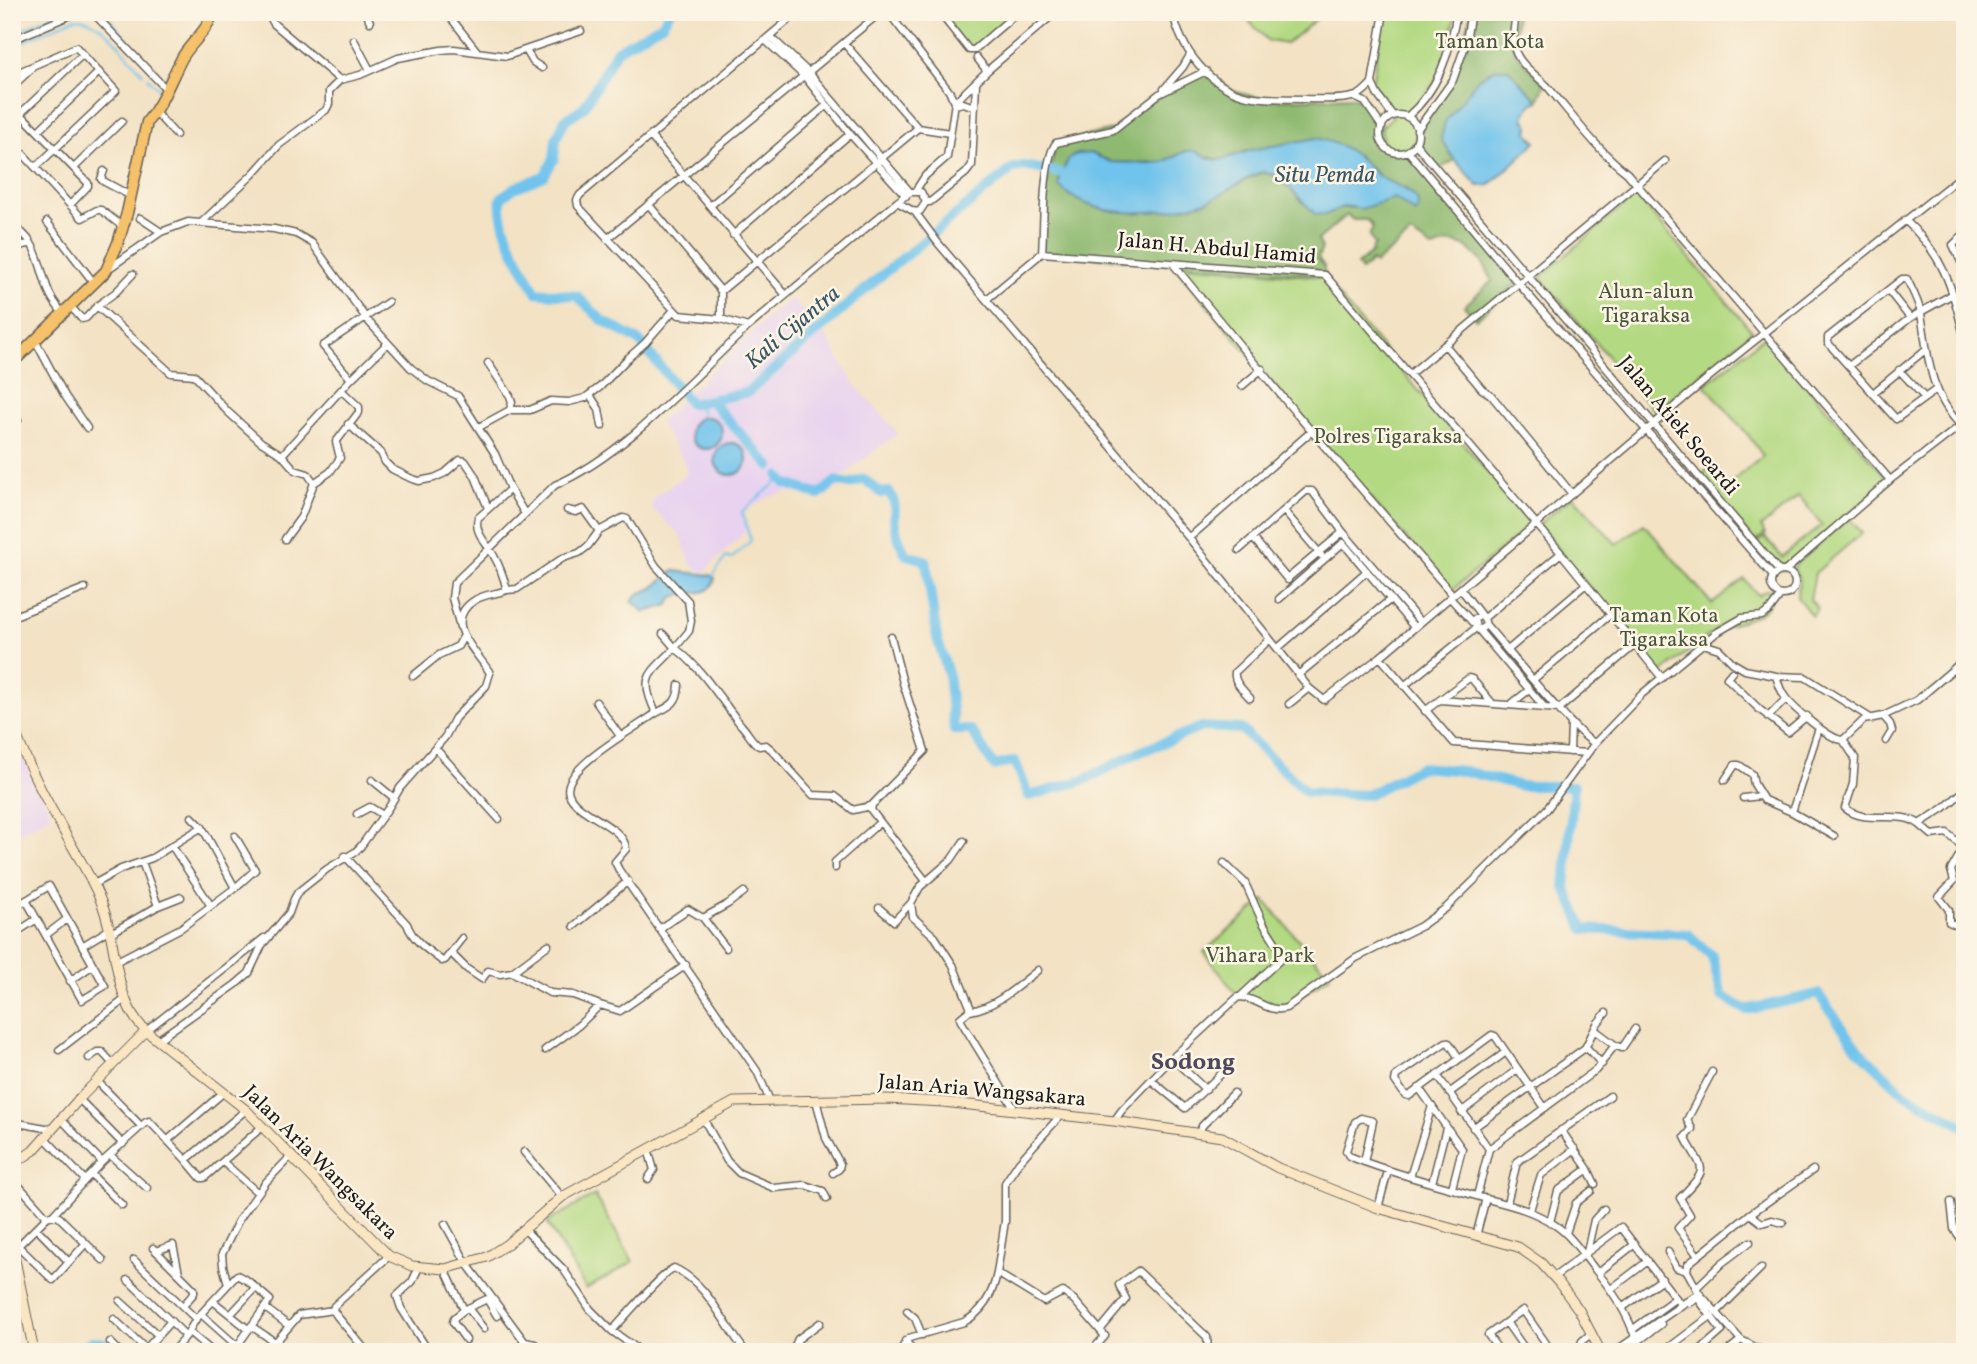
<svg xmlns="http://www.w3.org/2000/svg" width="1977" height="1364" font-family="Vollkorn,serif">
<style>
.built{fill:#e8d2ef}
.green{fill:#b3d982;stroke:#687a4f;stroke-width:2}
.forest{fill:#8eb970;stroke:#556a46;stroke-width:2;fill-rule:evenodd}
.water{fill:#70c3ec;stroke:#467084;stroke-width:2}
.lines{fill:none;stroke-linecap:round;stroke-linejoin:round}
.stream{stroke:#70c3ec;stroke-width:2}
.river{stroke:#70c3ec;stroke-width:10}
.street-casing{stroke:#676157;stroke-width:9}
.secondary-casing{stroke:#676157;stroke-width:11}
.primary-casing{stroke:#676157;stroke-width:13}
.street{stroke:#fff;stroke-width:6}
.secondary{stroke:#fbe6c4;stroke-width:9}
.primary{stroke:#f5c16b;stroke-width:10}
.labels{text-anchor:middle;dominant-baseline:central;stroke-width:5;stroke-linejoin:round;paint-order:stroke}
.park-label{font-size:21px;fill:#49553b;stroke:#fcf5e5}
.street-label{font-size:21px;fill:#1c1c1c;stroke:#fcf5e5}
.water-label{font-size:23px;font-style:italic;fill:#395665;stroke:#fcf5e5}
.quarter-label{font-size:24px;font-weight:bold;fill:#50495e;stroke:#fcf5e5}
</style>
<rect width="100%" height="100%" fill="#fcf5e5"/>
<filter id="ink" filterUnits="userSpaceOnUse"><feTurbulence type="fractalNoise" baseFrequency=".0143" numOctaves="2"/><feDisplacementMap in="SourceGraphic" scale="14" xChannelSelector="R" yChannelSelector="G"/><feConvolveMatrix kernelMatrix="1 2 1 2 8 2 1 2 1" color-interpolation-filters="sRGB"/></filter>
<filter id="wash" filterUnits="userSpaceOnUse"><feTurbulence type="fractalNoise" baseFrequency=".00686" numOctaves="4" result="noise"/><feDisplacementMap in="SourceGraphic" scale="28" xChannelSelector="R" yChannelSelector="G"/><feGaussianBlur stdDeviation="1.57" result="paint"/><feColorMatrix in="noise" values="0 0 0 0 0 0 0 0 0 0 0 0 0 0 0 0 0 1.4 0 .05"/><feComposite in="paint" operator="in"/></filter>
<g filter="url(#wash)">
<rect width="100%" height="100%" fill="#f3e2c4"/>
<!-- built -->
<path class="built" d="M791,298L827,338L856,386L898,433L835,482L838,487L821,500L790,491L772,496L750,507L744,514L747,530L703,573L691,565L681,536L650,507L656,496L687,474L685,464L659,422L760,324Z
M12,730L51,815L12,837Z"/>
<!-- green -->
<path class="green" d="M937,12H1018L976,48L967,49Z
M1240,12H1325L1286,44L1268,41Z
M1384,12H1457L1440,76L1407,117L1417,130C1418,163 1374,158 1382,127L1393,116L1372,83Z
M1636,195L1752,331L1656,413L1540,277Z
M1173,264L1322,277L1532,524L1452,590L1357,483Z
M1764,337L1889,480L1785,570H1779L1756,544L1765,537L1782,557L1822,525L1799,496L1761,527L1765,534L1755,542L1700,476L1708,469L1726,487L1763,456L1749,436L1705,385Z
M1573,496L1616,544L1644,524L1712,604L1744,579L1758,595L1767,590L1770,593L1769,604L1760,614L1715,631L1661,673L1538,525Z
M1849,518L1862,533L1815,573L1810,600L1818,608L1812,616L1797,597C1798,585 1802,581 1794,570L1795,565Z
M1264,900L1330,976L1279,1010L1246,995L1240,999L1204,952Z
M595,1195L633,1262L586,1289L547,1222Z"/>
<!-- forest -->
<path class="forest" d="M1471,12H1516L1515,51L1545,85L1538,101L1508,69L1441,139L1455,160L1438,170L1415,143L1417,130L1453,80Z
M1206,71L1232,91L1268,100L1354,97C1365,102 1377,113 1381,125C1385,138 1376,144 1394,152L1408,151L1518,283L1476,319L1464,306L1492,281C1486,264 1469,241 1448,243C1443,244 1437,247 1432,248L1411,234L1375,264L1372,261L1361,271L1357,265L1372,252L1371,249L1375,245L1369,236L1373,227L1367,220H1353L1347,215L1318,240L1322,248L1318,258L1324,266V275L1042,253L1046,189L1056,143L1112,130L1142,106ZM1251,150L1356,154L1382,179L1407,190L1415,213L1395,198L1355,208H1339L1325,215L1315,214L1278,176L1262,172L1203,202L1157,211L1102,209L1059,179L1065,166L1091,153L1111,162L1137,163L1163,162L1186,151L1221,160Z"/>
<!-- water -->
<path class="water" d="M1495,69H1508L1538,101C1530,103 1526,111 1524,118L1529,126L1528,133L1536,142L1490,185L1478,186L1454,159L1441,139L1445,122L1480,77Z
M1316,138C1331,141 1345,146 1357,156C1366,163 1372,172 1382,178C1393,185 1429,194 1415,213L1395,198L1361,209L1345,206L1325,215L1315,214L1278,176L1262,172C1241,179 1225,196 1204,202C1159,215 1093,222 1058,185L1065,166L1071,156L1078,154L1091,153L1111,162L1151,163L1163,162L1186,151H1196L1210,159L1221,160L1251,150Z
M690 433a16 16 0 1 1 32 0a16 16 0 1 1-32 0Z
M715 459a16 16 0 1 1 32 0a16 16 0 1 1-32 0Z
M674,571L710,575L715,578C711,597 695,591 681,594C678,595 674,598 671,599L669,605L645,612L632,601C638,592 642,593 651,589C659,585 665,576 674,571Z"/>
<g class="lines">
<!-- stream -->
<path class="stream" d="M103,12L165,82
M12,34L60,12
M12,47L75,18C103,17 125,54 143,73
M148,78L162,92
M699,402L702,415
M713,576L726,557L731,559L751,541L742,512L781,478"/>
<!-- river -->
<path class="river" d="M670,12L662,24L617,50L584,107L565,120L556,139L554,159L544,176L514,188L501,198C498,230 522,264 536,292L577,296L602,320L639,341L691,404L748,392L882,275L1013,168L1024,166L1061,173
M710,400L770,466
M779,476L785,483L819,495L836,481L849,484L864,479L881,493L889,492C899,507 892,512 895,527C898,537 901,546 906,555L925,560L926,562L937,638L948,673L954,730H971L994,766L1015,761L1029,796L1084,780L1135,754L1202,727L1241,729L1306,792L1367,795L1421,767L1465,771L1521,786H1574L1565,887L1584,929L1688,934L1712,956L1722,996L1746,1010L1818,994L1858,1049L1905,1094L1965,1127
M73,1352L92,1341L104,1343L108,1352"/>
</g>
</g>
<g filter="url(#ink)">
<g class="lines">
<defs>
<path id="street" d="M89,12L96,16L167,90
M267,12L274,24L340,80L360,75L398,58L441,50L454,49L507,56L581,31
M366,12L370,22
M446,12L477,51
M798,12L580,195L577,200L578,206L679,315L721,319L748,327L897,202L910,192H921L926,202L920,211L915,212L897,202
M888,12L949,91L955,102
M939,12L969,50H974L1018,12
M1173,12C1180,49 1210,88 1248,96C1267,100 1288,98 1307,99C1321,99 1343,101 1356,96C1362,94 1367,88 1372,83L1384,12
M1516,12C1515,24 1511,39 1515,50C1519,64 1537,76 1547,86C1573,116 1596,149 1627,173L1890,480
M770,36L809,73L910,192
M12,40L78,12
M354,40L370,70
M765,40L805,77L850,134L906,196
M526,50L533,62L542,68
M977,58L987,71
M12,75L76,47L116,91L37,166
M1372,83L1377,94L1393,116
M12,87L31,69
M1164,89L1183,67L1190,55
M1354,97L1365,102L1382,127
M12,105L88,183V186L71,204
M955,105L963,103L975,107
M155,112L176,135
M20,114L83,54
M1380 134a19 19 0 1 1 38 0a19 19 0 1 1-38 0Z
M1407,117C1439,90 1450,52 1457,12
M918,128L950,133
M1417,130L1453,80L1465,46L1471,12
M38,131L99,72
M651,137L785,294
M12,142L82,218L97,210H101L122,226
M1415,143L1779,571
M1408,151L1518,283L1773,576
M74,168L122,121
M104,171L101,179L103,181L131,196
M916,190L925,176L947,157L955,102L987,71L1056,12
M926,202H930L966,173L972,165L976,83
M649,205L721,291V319
M710,206L827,105
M915,212L938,243L1189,538L1309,688L1324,700L1380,657L1708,378L1965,173
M140,218L161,232
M1905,220C1946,258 1952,288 1965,340
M47,222L94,283
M202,222L252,175L279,145L326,110L329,104V91L340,80
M12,227C37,235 40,271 49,292C52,300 58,307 64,315
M1965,233L1953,245L1965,270
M733,235L850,134
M607,239L881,12
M12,247L29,244
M1042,253L1325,275L1561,553L1662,678
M1173,264L1294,411L1453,595
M108,269L161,232L188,222L274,229L296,234L312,243L368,321L411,368L428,381L458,396L495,454L510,489L478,518C473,533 489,545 495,558C501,568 504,579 507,590C497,594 484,594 475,600C440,622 478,652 490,673L486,686L455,718L445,737L400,788L389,807L361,846L355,852L327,869L298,892L294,899L289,913L262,945L249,973L235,985L159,1039
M1888,290L1910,318
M721,291L918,128L844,43
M987,299L1042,253C1044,227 1042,162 1056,143L1113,130L1159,94L1206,71
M70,306L82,319L86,318L97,306L171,373L194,375L228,412L261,442L282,455L295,470L308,474L314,483
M97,306L116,292L133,274
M36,342L65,396L87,428
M1445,345L1482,389L1491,395L1572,494
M488,363L510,396L512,402L510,410
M1850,365L1910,318L1953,294
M1899,370L1925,398
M1410,374L1665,161
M351,379L388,343
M1242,386L1262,369
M1937,389L1896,419L1828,343V337L1902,279H1907C1912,290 1919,302 1921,314C1929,359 1928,389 1960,425
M1873,393L1925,350
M590,395L599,409L602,426
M12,411L18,420L12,425
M348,424L381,453L385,462L392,469L410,478L419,481L434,478L445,473L460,460L465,461L475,476L488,508
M479,427L510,410H530L551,401L569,402L585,398L600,387L628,358L645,343L673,311
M282,455L351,379L323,346L388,302
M510,489L525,514
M567,510L576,512L583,509L599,531
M1284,511L1321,555
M1343,532L1420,622
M1189,538L1313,430
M1253,538L1288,580
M285,539L301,517L314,483L330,472L340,458L336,442L359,412V407L341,390
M1239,550L1306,491H1312L1343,532L1287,579
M1771 583a12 12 0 1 1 24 0a12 12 0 1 1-24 0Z
M1785,571L1890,480L1965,422
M1461,589L1483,618
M507,590L517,589L563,558L579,553L588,546L599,531L623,518L627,519L656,566L688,601L691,621L689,631L675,648C702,668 720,699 741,725C748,732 751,741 759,746L766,745L772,750L813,795L835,796L853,810L871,806
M1450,598L1473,623
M1279,599L1343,543L1414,627
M12,617L85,588
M1484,618L1561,553
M1486,625L1481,629L1476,628L1474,619L1480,616L1484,618L1486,625C1504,645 1578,738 1595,743
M460,627L452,598L454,583L555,485C625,455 691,379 748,327
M1478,629L1545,708
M663,634L675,648C650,675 638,675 656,713C638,727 559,769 569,794C577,815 625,826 626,849L615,862L619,870L757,1071L770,1101
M891,637L903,683L925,751L872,805L871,810L926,881
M1703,644L1719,649L1733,663L1745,670L1776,676L1805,677L1872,719
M1278,648L1367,571
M1509,649L1586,584
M1380,657L1454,743L1587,753
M1732,672L1727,678L1759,709L1788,732L1807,716
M1298,675L1391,599
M413,676L439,655L458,646L463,637
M1776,676C1778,683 1780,690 1785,697C1793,708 1830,740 1843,740L1855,758L1853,784L1845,808C1866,826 1898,809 1919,824L1944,808L1965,790
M1534,679L1611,614
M1404,686L1476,628
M1250,698C1244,691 1233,682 1235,672L1270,639
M1440,700L1559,709L1636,644
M596,702L620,736
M1289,704L1309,688
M1510,705L1529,690
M1425,711L1469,678L1472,679L1492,703
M656,713C671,706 678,703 679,685
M1883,716L1890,724L1892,731L1886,741
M1768,717L1786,699
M1843,740L1864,720L1883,716L1917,700L1965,659
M436,749L499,819
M1570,752L1571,723
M372,780L394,798
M1725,780L1735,765H1739L1752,774L1754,784L1764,800L1792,812L1834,836
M1743,798L1760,796
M1792,812L1819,728
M357,814L370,807L383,815
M1919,824L1932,835L1947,833L1964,848
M235,836L255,870L235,888
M964,841L951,860L920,887L911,903L913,917L935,937L953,965L971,1009L960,1018L961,1021L1014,1108
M172,846L211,906
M1964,847L1951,870L1954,881L1939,897L1949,910V922L1965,929
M345,856L407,924C413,941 428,950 442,961L445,960L462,938
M142,862L158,906L181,897
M1224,863L1245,883L1263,923L1284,956L1241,996
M835,868V862L879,823
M94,884L121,869L152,858L202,827
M879,908L894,921L911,903
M12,909L49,886L105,986L82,1000L26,900
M703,918L728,904L744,892
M574,926L628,881
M659,929L688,909L703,918L726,948
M111,933L158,906
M12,935L37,919
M46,935L67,919
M82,946L110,929
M451,953L467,969L482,979L488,971L500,974L512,972L548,945
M117,961L181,928L235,888L202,827L192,817
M512,972L550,993L573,995L600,1005
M70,981L93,965
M970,1011C996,1007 1018,986 1038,970
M1595,1030L1615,1045
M146,1031L264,938
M1586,1047L1602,1064
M59,1050L125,999
M545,1050L579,1025L600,1005L620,1011L686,965
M89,1058L97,1052H102L113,1064
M1172,1058L1206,1090
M1459,1058L1449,1043L1446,1042L1396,1076L1395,1081L1405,1095L1409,1096L1492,1035L1495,1036L1545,1108
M1437,1075L1489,1149
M1151,1080L1185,1108L1221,1074
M97,1081L141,1126
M1419,1088L1462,1149L1452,1188
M1449,1093L1506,1052
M79,1099L123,1144
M816,1100L826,1138L840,1164L839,1169L833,1173
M1461,1112L1518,1069
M1061,1115L1019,1162L1005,1183V1221L997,1273L1044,1302L1063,1292L1074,1300L1105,1336L1091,1352
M60,1118L102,1162
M703,1118L727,1161L739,1173L774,1188L805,1185L823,1191L827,1199
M1114,1121L1122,1110L1172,1058L1238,997C1255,996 1268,1014 1286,1008L1356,958L1421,926L1446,908L1547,809L1595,743L1642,694L1716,633L1742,618L1762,616L1769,611L1781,595
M12,1122L51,1129
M1473,1128L1585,1048L1597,1024L1606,1013
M1199,1133L1202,1126L1234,1093
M44,1137L85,1180
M168,1140L224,1092
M648,1149L654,1170L648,1179
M524,1152L562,1197
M110,1155L147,1188
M186,1160L201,1178H204L263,1126
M223,1162L258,1193
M1364,1162L1373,1121L1361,1118L1355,1122L1346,1151L1349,1156C1390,1173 1433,1183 1476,1196C1504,1204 1530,1208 1555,1225C1572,1236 1584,1256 1597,1272C1616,1295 1633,1322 1639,1352
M1588,1169L1595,1184
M91,1174L122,1205
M1410,1177L1432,1106
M12,1178L47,1217L53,1215L102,1162L146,1122L149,1121L186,1160L246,1110
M1432,1183L1446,1128
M1477,1196L1489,1149L1596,1070L1615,1045L1622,1048L1635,1029
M1951,1202L1954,1229L1965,1244
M1507,1203L1517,1162L1610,1096
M1378,1208L1388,1171
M1530,1210L1541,1175L1575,1149
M1750,1214L1762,1223L1772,1220L1783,1223
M53,1215L59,1217L103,1260
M1550,1222L1558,1191L1588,1169L1561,1130
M445,1224L467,1264L525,1342
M36,1228L69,1262
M524,1229L564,1270L590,1309L612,1331L642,1352
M1566,1233L1576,1203L1591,1191
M1476,1236L1486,1198
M18,1246L53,1280L86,1243
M17,1247L47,1217
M153,1248L194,1289V1293L183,1306
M156,1251L173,1245L179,1273
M1587,1252L1594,1220L1604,1209
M1668,1252L1677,1268L1687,1271
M1698,1256L1750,1214L1813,1170
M134,1260L196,1319
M419,1267L412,1282L397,1296L401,1308L429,1352
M445,1269L464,1310L454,1318L453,1322L466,1340
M1598,1273L1635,1244
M1554,1277L1621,1227L1681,1305
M128,1280L186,1336
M228,1284L223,1266L222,1254L238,1221L266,1182L292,1155
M1696,1288L1722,1263L1750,1242
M1611,1289L1648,1261
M1699,1293L1687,1271L1688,1264L1698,1256L1678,1228L1690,1215L1680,1198C1712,1166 1702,1171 1685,1137L1692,1129L1687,1120L1712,1072
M120,1301L158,1335
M213,1301L248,1329
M1690,1303L1696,1299L1699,1300L1722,1331L1698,1352
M265,1308L288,1325
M468,1308L484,1329
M1622,1308L1662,1279
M464,1310L487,1299L497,1316
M907,1311L915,1318L922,1335
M1716,1313L1761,1268
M231,1314L255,1288
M114,1319L146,1349
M1506,1322L1527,1352
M251,1326L275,1342
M1101,1329L1126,1299L1119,1285L1138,1271L1207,1337L1208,1350
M1632,1330L1676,1298
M612,1331C623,1319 664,1271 674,1268C709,1284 723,1324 746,1352
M189,1332L213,1352
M905,1341L915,1352
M110,1342L120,1352
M1637,1342L1661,1324
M144,1351L171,1321
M172,1352L186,1336L196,1319L237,1275L248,1281L270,1300L237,1346L201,1314
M232,1352L237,1346L251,1352
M267,1352L299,1315L333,1310
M367,1352L337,1316L333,1310L334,1306L389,1256
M521,1352L524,1350L525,1342L535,1344
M792,1352L798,1339L820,1323
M899,1352L909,1338L964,1322C983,1312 993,1293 997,1273
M1500,1352L1488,1335L1523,1310L1552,1352
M1578,1352L1582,1341L1592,1333
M1614,1352L1699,1293L1741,1340L1765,1352
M1663,1352L1711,1316
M1726,1352L1741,1340
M1789,1352L1821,1350L1839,1352"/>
<path id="secondary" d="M12,725C26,760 42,794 61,826C75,853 93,878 103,907C118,947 113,1000 146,1031L246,1110L389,1256L412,1266L445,1269L487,1257L507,1244L562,1197L734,1102L887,1099L943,1102L1114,1121L1222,1137L1278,1168L1378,1208L1518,1247L1541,1263L1559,1283L1579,1310L1601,1352
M12,1165L33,1151L79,1099L146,1031
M12,1245L34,1352"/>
<path id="primary" d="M12,363L106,271L118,243L127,213L147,122C163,103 170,80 182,58C191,42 208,31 213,12"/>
</defs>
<!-- street casing -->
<use href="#street" class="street-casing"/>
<!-- secondary casing -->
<use href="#secondary" class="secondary-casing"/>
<!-- primary casing -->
<use href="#primary" class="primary-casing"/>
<!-- street -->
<use href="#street" class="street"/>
<!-- secondary -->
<use href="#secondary" class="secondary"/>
<!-- primary -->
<use href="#primary" class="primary"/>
</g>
</g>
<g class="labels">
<!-- park labels -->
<g class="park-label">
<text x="1490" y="42">Taman Kota</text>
<text x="1646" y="292">Alun-alun<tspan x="1646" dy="24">Tigaraksa</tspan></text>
<text x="1388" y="437">Polres Tigaraksa</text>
<text x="1664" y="616">Taman Kota<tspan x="1664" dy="24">Tigaraksa</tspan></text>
<text x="1260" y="956">Vihara Park</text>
</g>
<!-- street labels -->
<g class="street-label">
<text transform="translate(1217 249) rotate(5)">Jalan H. Abdul Hamid</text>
<text transform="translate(1678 426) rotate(50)">Jalan Atiek Soeardi</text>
<text transform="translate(982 1091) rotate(5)">Jalan Aria Wangsakara</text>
<text transform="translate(320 1163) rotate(45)">Jalan Aria Wangsakara</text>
</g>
<!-- water labels -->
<g class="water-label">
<text x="1325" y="176">Situ Pemda</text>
<text transform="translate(793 328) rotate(-40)">Kali Cijantra</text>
</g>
<!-- quarter labels -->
<g class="quarter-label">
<text x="1193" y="1063">Sodong</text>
</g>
</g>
<!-- margin -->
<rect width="1977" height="1364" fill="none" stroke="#fcf5e5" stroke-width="42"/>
</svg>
